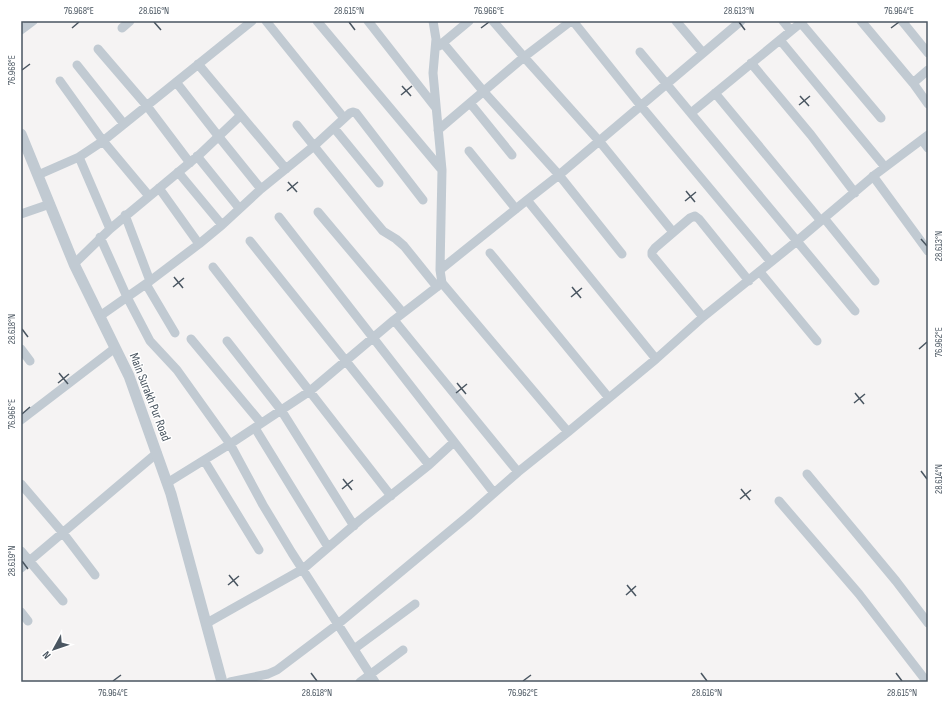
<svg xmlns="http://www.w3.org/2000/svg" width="949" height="703" font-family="'Sofia Sans Condensed',sans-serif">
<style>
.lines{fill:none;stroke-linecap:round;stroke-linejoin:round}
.minor{stroke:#c1cad2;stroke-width:9}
.tertiary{stroke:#c1cad2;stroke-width:11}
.ticks{fill:none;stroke:#4a5661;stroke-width:1.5}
.labels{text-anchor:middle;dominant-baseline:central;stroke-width:3;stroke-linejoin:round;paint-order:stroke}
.street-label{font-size:13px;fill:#4a5661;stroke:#fff}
.neatline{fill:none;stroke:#4a5661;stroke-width:1.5}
.ticks-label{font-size:10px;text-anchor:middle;fill:#4a5661}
</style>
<rect width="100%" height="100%" fill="#f5f3f3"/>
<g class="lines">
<!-- minor -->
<path class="minor" d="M266,21L344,118
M317,21L442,170
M368,21L436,108
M433,21L436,39L433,73L442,170L440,270L442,283L568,432
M493,21L524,57L600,142L673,232
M573,21L641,106L771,262
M676,21L703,53
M783,21L791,31
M861,21L913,83L928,104
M902,21L928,53
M801,23L881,118
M122,28L130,21
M21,30L33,21
M780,40L885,167
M443,43L484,92L559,175L622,254
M439,46L469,21
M98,49L147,106L190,163
M640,52L855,311
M751,63L811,135L855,193
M198,64L286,169
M77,65L124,124
M60,81L103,141L149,196
M176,82L219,137L261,189
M913,83L928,70
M715,93L821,221
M470,103L512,155
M691,113L803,21
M297,125L368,213L383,231L396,239L404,246L437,287
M334,128L379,183
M438,130L524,57L571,21
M922,140L928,148
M469,151L516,209
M197,156L239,208
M79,157L110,229
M178,172L222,225
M38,175L79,157L103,141L252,21
M873,176L928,251
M527,200L656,359
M318,212L403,313
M21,214L50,204
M125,215L150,281
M279,217L494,493
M824,218L875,281
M100,237L127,297L150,341L177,370L230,444L263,505L292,553L375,682
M250,241L429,465
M199,244L222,225L261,189L314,146L350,113L353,112L356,113L423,200
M490,253L609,398
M74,264L110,229L199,155L240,116
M213,267L391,496
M440,270L527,200L559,175L741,21
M760,272L817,341
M146,284L175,333
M100,316L150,281L199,244L159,188
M703,317L652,255V252L655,248L690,218L695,216L699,219L749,281
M394,320L518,472
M191,339L261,423
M227,341L281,410L354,526
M21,349L30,361
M21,420L115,348
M255,428L328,547
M204,460L259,550
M807,474L896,581L928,623
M167,483L230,444L310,391L394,320L442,283
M21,484L63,533L95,575
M779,501L859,594L927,682
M21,551L63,601
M21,568L157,453
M21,612L28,621
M207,623L303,569L360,520L429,465L454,442
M354,649L415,604
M230,682L268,674L277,670L338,624L468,516L518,472L568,432L656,359L703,317L797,241L876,174L928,135
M360,682L403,650"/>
<!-- tertiary -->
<path class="tertiary" d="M21,134L74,264L129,376L171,494L222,682"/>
</g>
<!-- ticks -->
<path class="ticks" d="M154,22L161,30M349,22L355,30M739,22L745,30M72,28L79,22M481,28L489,22M891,28L899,22M22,70L30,64M402,86L411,96M401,95L412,86M800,96L809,106M799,105L810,96M288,182L297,192M287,191L298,182M686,191L695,202M685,201L696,192M921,239L927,246M174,277L183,288M173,287L184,278M572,287L581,298M571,297L582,288M22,329L28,337M919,349L927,342M59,373L68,384M58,383L69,374M457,383L466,394M456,393L467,384M855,393L864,404M854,403L865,394M22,414L30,407M921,471L927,479M343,479L352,490M342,489L353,480M741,489L750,500M740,499L751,490M22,561L28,569M229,575L238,586M228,585L239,576M627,585L636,596M626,595L636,586M311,673L317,681M701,673L707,681M896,673L902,681M113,681L121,675M523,681L531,675"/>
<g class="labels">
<!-- street labels -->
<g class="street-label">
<text transform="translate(150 397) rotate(69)">Main Surakh Pur Road</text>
</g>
</g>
<!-- border -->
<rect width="949" height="703" fill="none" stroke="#ffffff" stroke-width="44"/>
<!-- north arrow -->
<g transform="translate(54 649) rotate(230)" stroke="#ffffff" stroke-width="3" paint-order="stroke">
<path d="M0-3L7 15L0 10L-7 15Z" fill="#4a5661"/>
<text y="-6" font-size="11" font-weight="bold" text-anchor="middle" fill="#4a5661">N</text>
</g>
<rect x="22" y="22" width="905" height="659" class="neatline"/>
<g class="ticks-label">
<text x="79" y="14">76.968°E</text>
<text x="154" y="14">28.616°N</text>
<text x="349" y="14">28.615°N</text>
<text x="489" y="14">76.966°E</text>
<text x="739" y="14">28.613°N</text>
<text x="899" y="14">76.964°E</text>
<text transform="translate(11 70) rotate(-90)" y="4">76.968°E</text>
<text transform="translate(938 246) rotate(-90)" y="4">28.613°N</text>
<text transform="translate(11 329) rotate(-90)" y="4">28.618°N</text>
<text transform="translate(938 342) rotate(-90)" y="4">76.962°E</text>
<text transform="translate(11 414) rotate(-90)" y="4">76.966°E</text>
<text transform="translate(938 479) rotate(-90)" y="4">28.614°N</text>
<text transform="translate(11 561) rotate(-90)" y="4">28.619°N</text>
<text x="113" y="696">76.964°E</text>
<text x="317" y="696">28.618°N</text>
<text x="523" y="696">76.962°E</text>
<text x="707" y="696">28.616°N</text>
<text x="902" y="696">28.615°N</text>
</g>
</svg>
